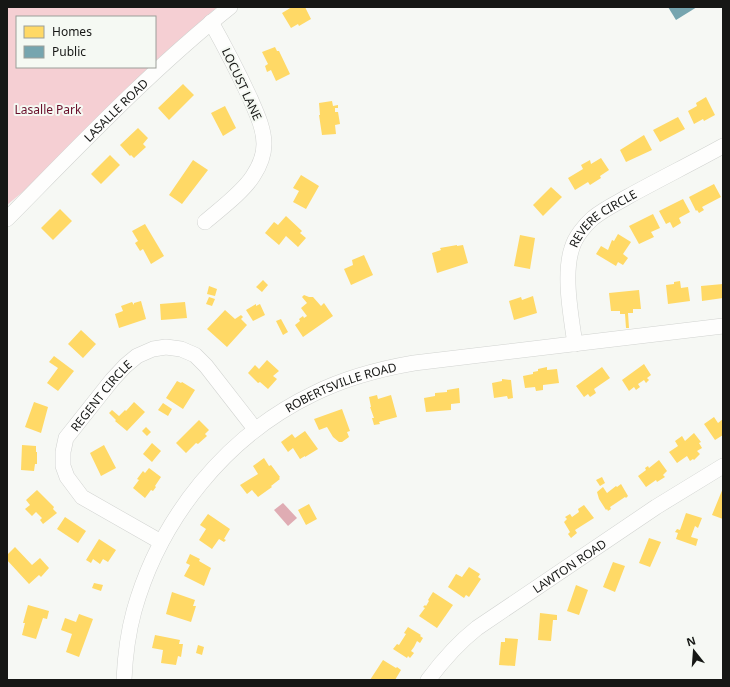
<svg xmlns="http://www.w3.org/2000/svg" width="730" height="687" font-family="'Noto Sans',sans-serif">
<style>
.green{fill:#f5cfd3}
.water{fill:#dfacb3}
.homes{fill:#ffd966}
.public{fill:#76a5af}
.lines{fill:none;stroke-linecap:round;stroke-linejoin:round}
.minor-casing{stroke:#d1d3d0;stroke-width:16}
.minor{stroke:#fefefd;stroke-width:15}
.labels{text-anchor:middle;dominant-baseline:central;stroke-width:4;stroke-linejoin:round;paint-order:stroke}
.street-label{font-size:12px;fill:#161715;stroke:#f5f9f3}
.park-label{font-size:12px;fill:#680f2a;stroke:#f5f9f3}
</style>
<rect width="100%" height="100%" fill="#f6f8f4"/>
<!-- green -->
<path class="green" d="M7,7H217L155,63V17H17V67H151L25,190L7,205Z"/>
<!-- water -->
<path class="water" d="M283,503L297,518L288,526L274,510Z"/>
<!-- homes -->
<path class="homes" d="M292,7H305L311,19L299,26L298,24L291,28L282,13Z
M275,47L277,51H279L290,74L276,81L271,70L267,72L265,66L268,64L262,52Z
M183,84L194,95L169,120L158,108Z
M706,97L715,115L704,121L703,119L694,124L688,111L697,106L696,103Z
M332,101L333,106L338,105V108H335V112H338L340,124L335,125L336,134L322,135L319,115H320L319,103Z
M225,106L236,128L223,136L211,113Z
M678,117L685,129L660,142L653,130Z
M138,128L148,138L143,144L146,147L134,158L131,155L130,156L120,145Z
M644,135L652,150L626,162L620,150Z
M110,155L120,165L101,184L91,174Z
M601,158L609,170L600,176L601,178L590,185L588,182L575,190L568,178L583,169L581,165L590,160L591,164Z
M193,160L208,170L182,204L169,195Z
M301,175L319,186L306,209L293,202L299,191L293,188Z
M714,184L721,197L702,207L704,210L699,213L697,210L696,211L689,197Z
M551,187L562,197L543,216L533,205Z
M683,199L690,212L679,218L681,223L673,228L670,222L666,224L659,211Z
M60,209L72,221L53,240L41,228Z
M653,214L660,228L651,232L654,237L639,244L629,226Z
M286,216L302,231L300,233L306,238L298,247L286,236L279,245L265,233L274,222L278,225Z
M145,224L164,256L151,264L143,249L140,251L135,243L138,241L132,231Z
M618,234L631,242L623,254L628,258L623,265L618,262L616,266L596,254L601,246L608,250L612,240L614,241Z
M520,235L535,238L530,269L514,266Z
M457,245V246L463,245L468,263L437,273L432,253L441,250L440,248Z
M364,255L373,275L351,285L344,269L353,265L352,260Z
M263,280L268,285L262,292L256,287Z
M680,281L681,288L688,287L690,301L668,304L666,285L674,284V282Z
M723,284V298L702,301L701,286Z
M209,286L217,289L215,296L207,294Z
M639,290L641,309H633V313H628L629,328H626L625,314H620V311H611L609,293Z
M304,295L309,297H313L321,306L324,303L333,316L303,337L295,325L300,321L299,319L303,316L304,318L307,316L301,308L307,303L302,297Z
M533,296L537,313L514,320L509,301L521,297L522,300Z
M209,297L215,299L212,306L206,304Z
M141,301L146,319L119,328L115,314L123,311L121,306L132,302L134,305V303Z
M185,302L187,318L161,320L160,304Z
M256,304V306L260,304L265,315L253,321L246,310Z
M225,310L235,319L241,315L243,317L241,319L247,325L227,347L207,329Z
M281,319L288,332L283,335L276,321Z
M81,330L96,344L83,358L68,344Z
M54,356L74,371L58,391L47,383L58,368L49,362Z
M267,360L279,371L273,376L277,379L268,389L260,382L258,383L248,373L255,365L259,369Z
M644,364L651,375L647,378L649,380L646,383L644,380L638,384L640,387L636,390L634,387L629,391L622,380Z
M547,367V370L557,369L559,383L543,385V390L536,391L535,387L525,388L523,376L533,374V372L538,371V369Z
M602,367L610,378L594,389L596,393L590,397L588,394L584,397L576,386Z
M502,379L511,380L513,398L508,399L507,396L494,398L492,383L502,381Z
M177,381L181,383L182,382L195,390L183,409L166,398Z
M459,388L460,403L451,404V410L426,412L424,398L435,396V393L447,392V390Z
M377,395L378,399L391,395L397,417L379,422L380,424L374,425L372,418H374L370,407H371L369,397Z
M34,402L48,407L41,433L25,427Z
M134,402L145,412L127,431L115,421L116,420L109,413L112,410L119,416L125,410L126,411Z
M163,403L172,409L168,416L158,410Z
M342,409L350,431L347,432L349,437L342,442H339L333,437L327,427L319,430L314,419Z
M714,417L718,423L723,419V435L715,440L704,424Z
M199,420L209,430L205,434L207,436L198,444L196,443L186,453L176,443Z
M146,427L151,432L147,436L142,431Z
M305,431L318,449L305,457V456L300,459L293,448L288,452L281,442L292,434L295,438Z
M694,433L701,442L699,443L702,448L697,451L700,454L694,460L693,459L690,461L687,456L677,463L669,452L678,446L675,441L682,436L685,441Z
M152,443L161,451L152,462L143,454Z
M22,445L36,446V452H37V464H35L34,471L21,470Z
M104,445L116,468L101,476L90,453Z
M264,458L269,466L271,465L280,477L279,478L280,479L271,486L272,487L258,497L252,490L247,494L240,485L258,474L253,466Z
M659,460L667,471L663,475L665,477L657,482L656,480L646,487L638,476L646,470L645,468L648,466L649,468Z
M149,468L161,477L155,486L156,487L153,491L151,490L145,498L133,488L139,480L137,479L143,471L145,473Z
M602,477L605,483L600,486L596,480Z
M621,484L628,496L626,498L625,497L610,507L611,509L608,511L607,509L606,510L599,499L597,492L603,487L607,493L616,486L617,487Z
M723,488V519L712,515Z
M37,490L54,507L53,509L57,513L43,524L40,520L42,518L36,512L32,516L25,509L30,505L26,500Z
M309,504L317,519L306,525L298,510Z
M584,505L594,518L575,530L577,533L571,538L568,534L570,532L564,522L567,519L565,517L570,514L572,517L579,512L578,509Z
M686,513L702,518L698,528L695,526L691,537L698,539L696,546L676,539L678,533L675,532L677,529L680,530Z
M208,514L230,529L224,539L226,540L224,542L219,539L212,549L199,540L206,529L200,525Z
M65,517L86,531L78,543L57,529Z
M649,538L661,542L650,567L639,563Z
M99,539L116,550L108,562L103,559L100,564L93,559L91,563L86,560Z
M15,547L32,565L40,558L49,568L41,577L39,575L29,584L7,560V555Z
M190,554L200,559L199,561L211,568L204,586L184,576L190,565L186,563Z
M613,562L625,566L615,592L603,587Z
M469,567L480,574L478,577L481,579L469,597L466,595L464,598L448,587L456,574L462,577Z
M94,583L103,585L101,591L92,588Z
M576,585L588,590L579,615L567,611Z
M172,592L195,600L193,606H196L191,622L166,614Z
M433,592L453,605L437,628L419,616L425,608L423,607L425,605L426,606L429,601L428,600Z
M28,605L49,611L47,619L43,618L36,639L22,635L25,623H23Z
M540,613L557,615V620H553L551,641L538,640Z
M79,614L93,619L79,657L66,652L72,634L61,630L65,618L76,622Z
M408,627L421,635L420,636L423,638L420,643L417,641L414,647L411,651L414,653L410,658L408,656L407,658L393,649L397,644L399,645L406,634L404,633Z
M155,635L180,640L179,644H183L181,657L178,656L176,665L161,663L163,650L152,648Z
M505,638L518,639L515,666L499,665L501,642H505Z
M198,645L204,647L202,655L196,653Z
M383,660L396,668L397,667L401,670L395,680H370Z"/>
<!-- public -->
<path class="public" d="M668,7H697L676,20Z"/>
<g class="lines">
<defs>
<g id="minor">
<path id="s1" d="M7,219C79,146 150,71 230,7"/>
<path d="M205,222C220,209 243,192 253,176C259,167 264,155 264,144C264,128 256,112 250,98C238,72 225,47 211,22"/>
<path id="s2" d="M575,344C571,316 563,274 572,248C575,237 585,225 593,218C604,209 617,203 629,196C660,179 692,163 723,146"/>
<path id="s3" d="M161,542L82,497L67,477L63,466V452L66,438L112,380L125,366L137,356L153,349L166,347L181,349L195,355L206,366L255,429"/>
<path id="s4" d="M124,680C125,657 128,633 134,611C160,518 226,436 313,394C345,378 379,369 414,363L723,326"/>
<path id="s5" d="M428,680C443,660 458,643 477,628L656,507L723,466"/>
</g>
</defs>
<!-- minor casing -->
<use href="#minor" class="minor-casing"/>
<!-- minor -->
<use href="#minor" class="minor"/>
</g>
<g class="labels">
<!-- street labels -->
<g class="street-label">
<text transform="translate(242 84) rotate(65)">LOCUST LANE</text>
<text stroke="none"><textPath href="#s1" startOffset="154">LASALLE ROAD</textPath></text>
<text stroke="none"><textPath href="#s2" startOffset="141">REVERE CIRCLE</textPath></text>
<text stroke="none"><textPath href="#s4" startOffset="388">ROBERTSVILLE ROAD</textPath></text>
<text stroke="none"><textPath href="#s3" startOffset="211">REGENT CIRCLE</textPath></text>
<text stroke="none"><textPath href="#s5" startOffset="183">LAWTON ROAD</textPath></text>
</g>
<!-- park labels -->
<g class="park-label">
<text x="48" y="109">Lasalle Park</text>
</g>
</g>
<!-- border -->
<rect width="730" height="687" fill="none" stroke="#161715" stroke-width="16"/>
<!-- legend -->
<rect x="16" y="16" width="140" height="52" fill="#f5f9f3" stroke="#9c9f9a"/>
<rect x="24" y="26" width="20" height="12" fill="#ffd966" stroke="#9c9f9a"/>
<text x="52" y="36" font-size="12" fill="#161715">Homes</text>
<rect x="24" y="46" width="20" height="12" fill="#76a5af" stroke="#9c9f9a"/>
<text x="52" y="56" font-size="12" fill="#161715">Public</text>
<!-- north arrow -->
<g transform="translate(694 651) rotate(343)" stroke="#f5f9f3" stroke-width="3" paint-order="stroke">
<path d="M0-3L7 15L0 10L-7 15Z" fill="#161715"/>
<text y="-6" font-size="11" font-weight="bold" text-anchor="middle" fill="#161715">N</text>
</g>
</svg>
